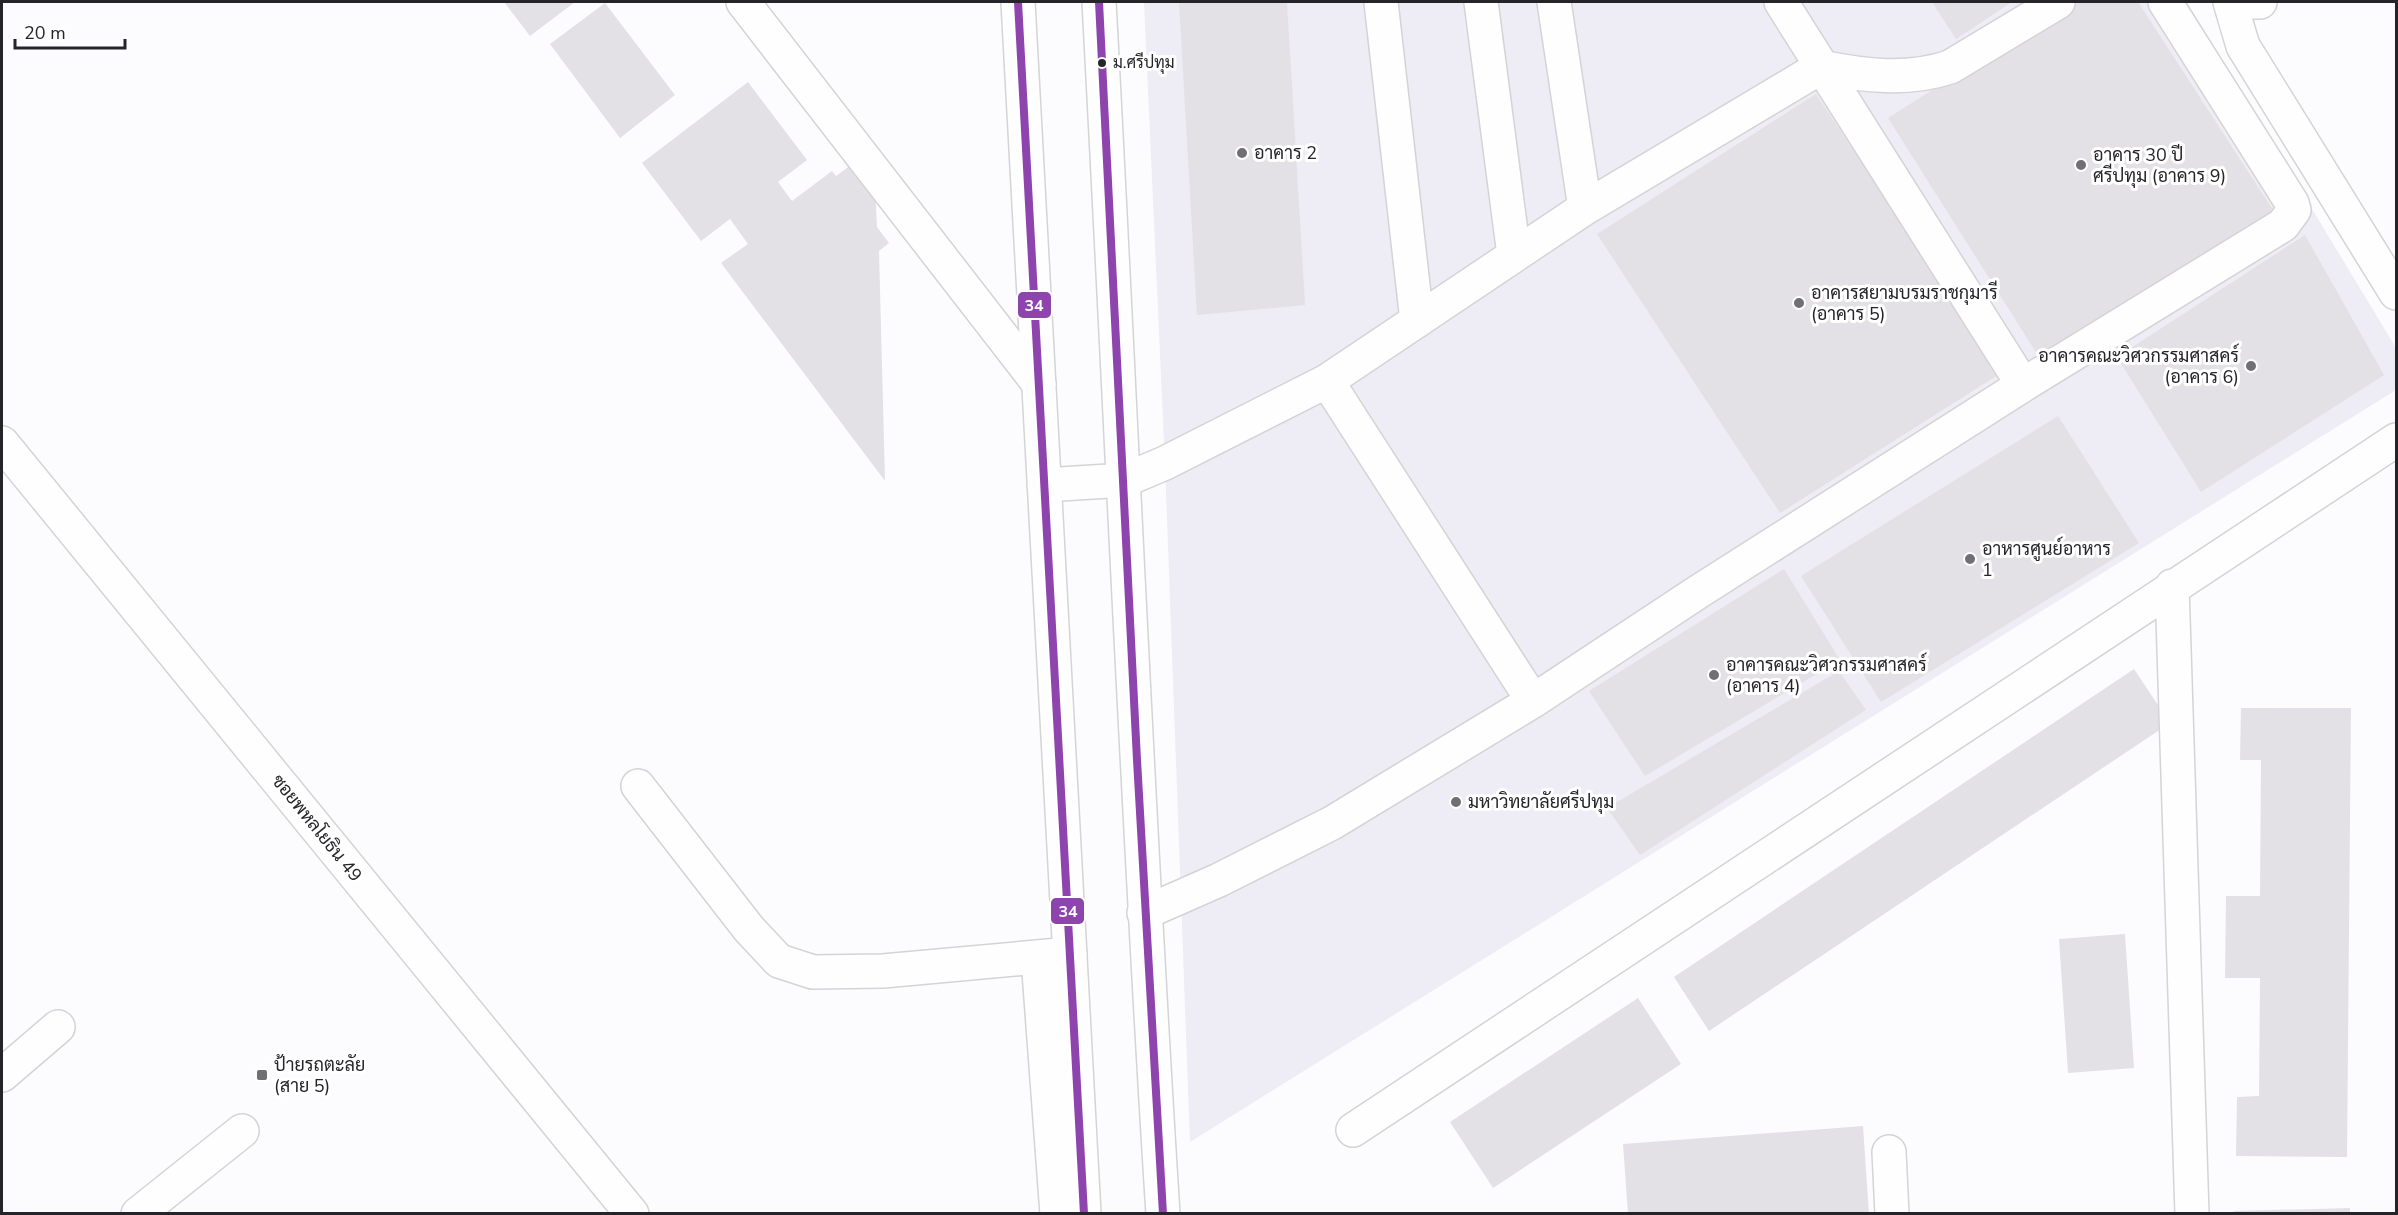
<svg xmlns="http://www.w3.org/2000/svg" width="2398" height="1215" font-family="'Nunito Sans',Sarabun,sans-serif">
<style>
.education{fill:#eeecf4}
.building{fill:#e3e1e5}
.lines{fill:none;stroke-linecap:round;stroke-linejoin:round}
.minor-casing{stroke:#d4d3d6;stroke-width:36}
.major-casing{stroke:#d4d3d6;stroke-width:36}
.minor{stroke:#fffeff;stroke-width:33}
.major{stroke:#fffeff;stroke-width:33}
.bus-1-casing{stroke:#fff;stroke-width:12}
.bus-1{stroke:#8e44ad;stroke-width:8}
.bus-dot{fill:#252428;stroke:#fff;stroke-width:2}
.poi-dot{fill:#706f73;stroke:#fff;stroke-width:2}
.labels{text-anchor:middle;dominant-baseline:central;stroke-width:6;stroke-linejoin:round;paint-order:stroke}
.bus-label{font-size:16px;fill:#252428;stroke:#fff;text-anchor:start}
.poi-label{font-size:18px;fill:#252428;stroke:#fff;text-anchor:start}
.street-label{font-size:18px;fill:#252428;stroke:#fff}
.line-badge{stroke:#fff;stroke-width:2}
.badge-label{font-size:16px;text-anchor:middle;font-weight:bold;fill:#fff}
</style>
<rect width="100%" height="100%" fill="#fcfbfe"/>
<!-- education -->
<path class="education" d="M1144,2H2187L2396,348V390L1190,1142L1165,463Z"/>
<!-- building -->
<path class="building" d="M504,2H575L530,36Z
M1179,2H1287L1305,305L1197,315Z
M1932,2H2012L1956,39Z
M2072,2H2138L2275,213L2041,360L1888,118Z
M605,3L675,95L620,138L550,44Z
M748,82L807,160L778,182L792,201L832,171L836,176L873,149L877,227L889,243L879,251L885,481L721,263L748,244L730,219L701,241L642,163Z
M1816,94L2001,373L1780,513L1597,234Z
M2305,235L2384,375L2201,492L2117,357Z
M2058,416L2139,543L1881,702L1801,576Z
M1784,569L1840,660L1645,776L1589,691Z
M2134,669L2170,723L1709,1031L1674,977Z
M1839,671L1866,710L1640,855L1607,808Z
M2241,708H2351L2347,1157L2236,1156L2237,1097L2259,1096L2260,978H2225L2226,896H2260L2261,760H2240Z
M2125,934L2134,1068L2068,1073L2059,939Z
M1638,998L1681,1064L1493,1188L1450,1122Z
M1863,1126L1869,1214H1628L1623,1144Z
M2350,1208V1214H2234V1211Z"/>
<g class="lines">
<defs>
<path id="minor" d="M743,2L1039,384
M1381,2L1417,321
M1481,2L1514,255
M1554,2L1585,208
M1781,2L2023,385
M2230,2L2243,46L2396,293
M2243,2H2260
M1327,381L1533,701
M2,443L632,1214
M1125,480L1165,463L1327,381L1585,208L1821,67C1864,76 1908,81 1950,67L2058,2
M2172,586L2192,1214
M638,786L749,929L779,961L813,972L883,971L1070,954
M1144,913L1219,880L1332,823L1533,701L1698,592L2023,385L2283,225L2294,210L2292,203L2165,2
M1038,958L1057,1214
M2,1075L58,1027
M1353,1130L2396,440
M1889,1152L1892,1214
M138,1214L242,1131"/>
<path id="major" d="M1018,2L1084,1214
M1099,2C1121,406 1137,810 1163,1214
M1044,485L1125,480"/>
</defs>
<!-- minor casing -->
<use href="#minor" class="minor-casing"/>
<!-- major casing -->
<use href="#major" class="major-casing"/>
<!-- minor -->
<use href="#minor" class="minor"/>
<!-- major -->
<use href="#major" class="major"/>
<defs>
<path id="bus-1" d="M1018,2L1084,1214
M1099,2L1137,760L1163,1214"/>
</defs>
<!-- bus-1 casing -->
<use href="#bus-1" class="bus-1-casing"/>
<!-- bus-1 -->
<use href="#bus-1" class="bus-1"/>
</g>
<!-- markers -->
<circle class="bus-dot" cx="1102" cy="63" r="5"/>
<g class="poi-dot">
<circle cx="1242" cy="153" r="6"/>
<circle cx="2081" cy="165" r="6"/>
<circle cx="1799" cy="303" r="6"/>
<circle cx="2251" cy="366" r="6"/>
<circle cx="1970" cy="559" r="6"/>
<circle cx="1714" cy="675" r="6"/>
<circle cx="1456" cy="802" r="6"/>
<rect x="256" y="1069" width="12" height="12" rx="3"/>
</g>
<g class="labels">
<!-- bus labels -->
<g class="bus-label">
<text x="1113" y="63">ม.ศรีปทุม</text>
</g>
<!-- poi labels -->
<g class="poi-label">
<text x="1254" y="153">อาคาร 2</text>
<text x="2093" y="155">อาคาร 30 ปี<tspan x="2093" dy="21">ศรีปทุม (อาคาร 9)</tspan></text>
<text x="1811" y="293">อาคารสยามบรมราชกุมารี<tspan x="1811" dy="21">(อาคาร 5)</tspan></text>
<text x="2239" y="356" text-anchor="end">อาคารคณะวิศวกรรมศาสคร์<tspan x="2239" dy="21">(อาคาร 6)</tspan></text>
<text x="1982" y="549">อาหารศูนย์อาหาร<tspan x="1982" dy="21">1</tspan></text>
<text x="1726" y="665">อาคารคณะวิศวกรรมศาสคร์<tspan x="1726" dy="21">(อาคาร 4)</tspan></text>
<text x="1468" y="802">มหาวิทยาลัยศรีปทุม</text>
<text x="274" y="1065">ป้ายรถตะลัย<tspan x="274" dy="21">(สาย 5)</tspan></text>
</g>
<!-- street labels -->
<g class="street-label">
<text transform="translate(317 828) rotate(51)">ซอยพหลโยธิน 49</text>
</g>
</g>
<g class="line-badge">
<rect x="1017" y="291" width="35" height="28" rx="6" fill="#8e44ad"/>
<rect x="1050" y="897" width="35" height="28" rx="6" fill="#8e44ad"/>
</g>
<g class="badge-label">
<text x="1034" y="311">34</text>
<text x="1068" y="917">34</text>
</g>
<!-- border -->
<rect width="2398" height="1215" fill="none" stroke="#252428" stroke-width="6"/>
<!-- scale -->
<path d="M15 39v9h110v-9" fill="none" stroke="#252428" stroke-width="3"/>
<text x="24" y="39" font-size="18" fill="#252428" stroke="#ffffff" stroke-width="4.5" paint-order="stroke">20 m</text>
</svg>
